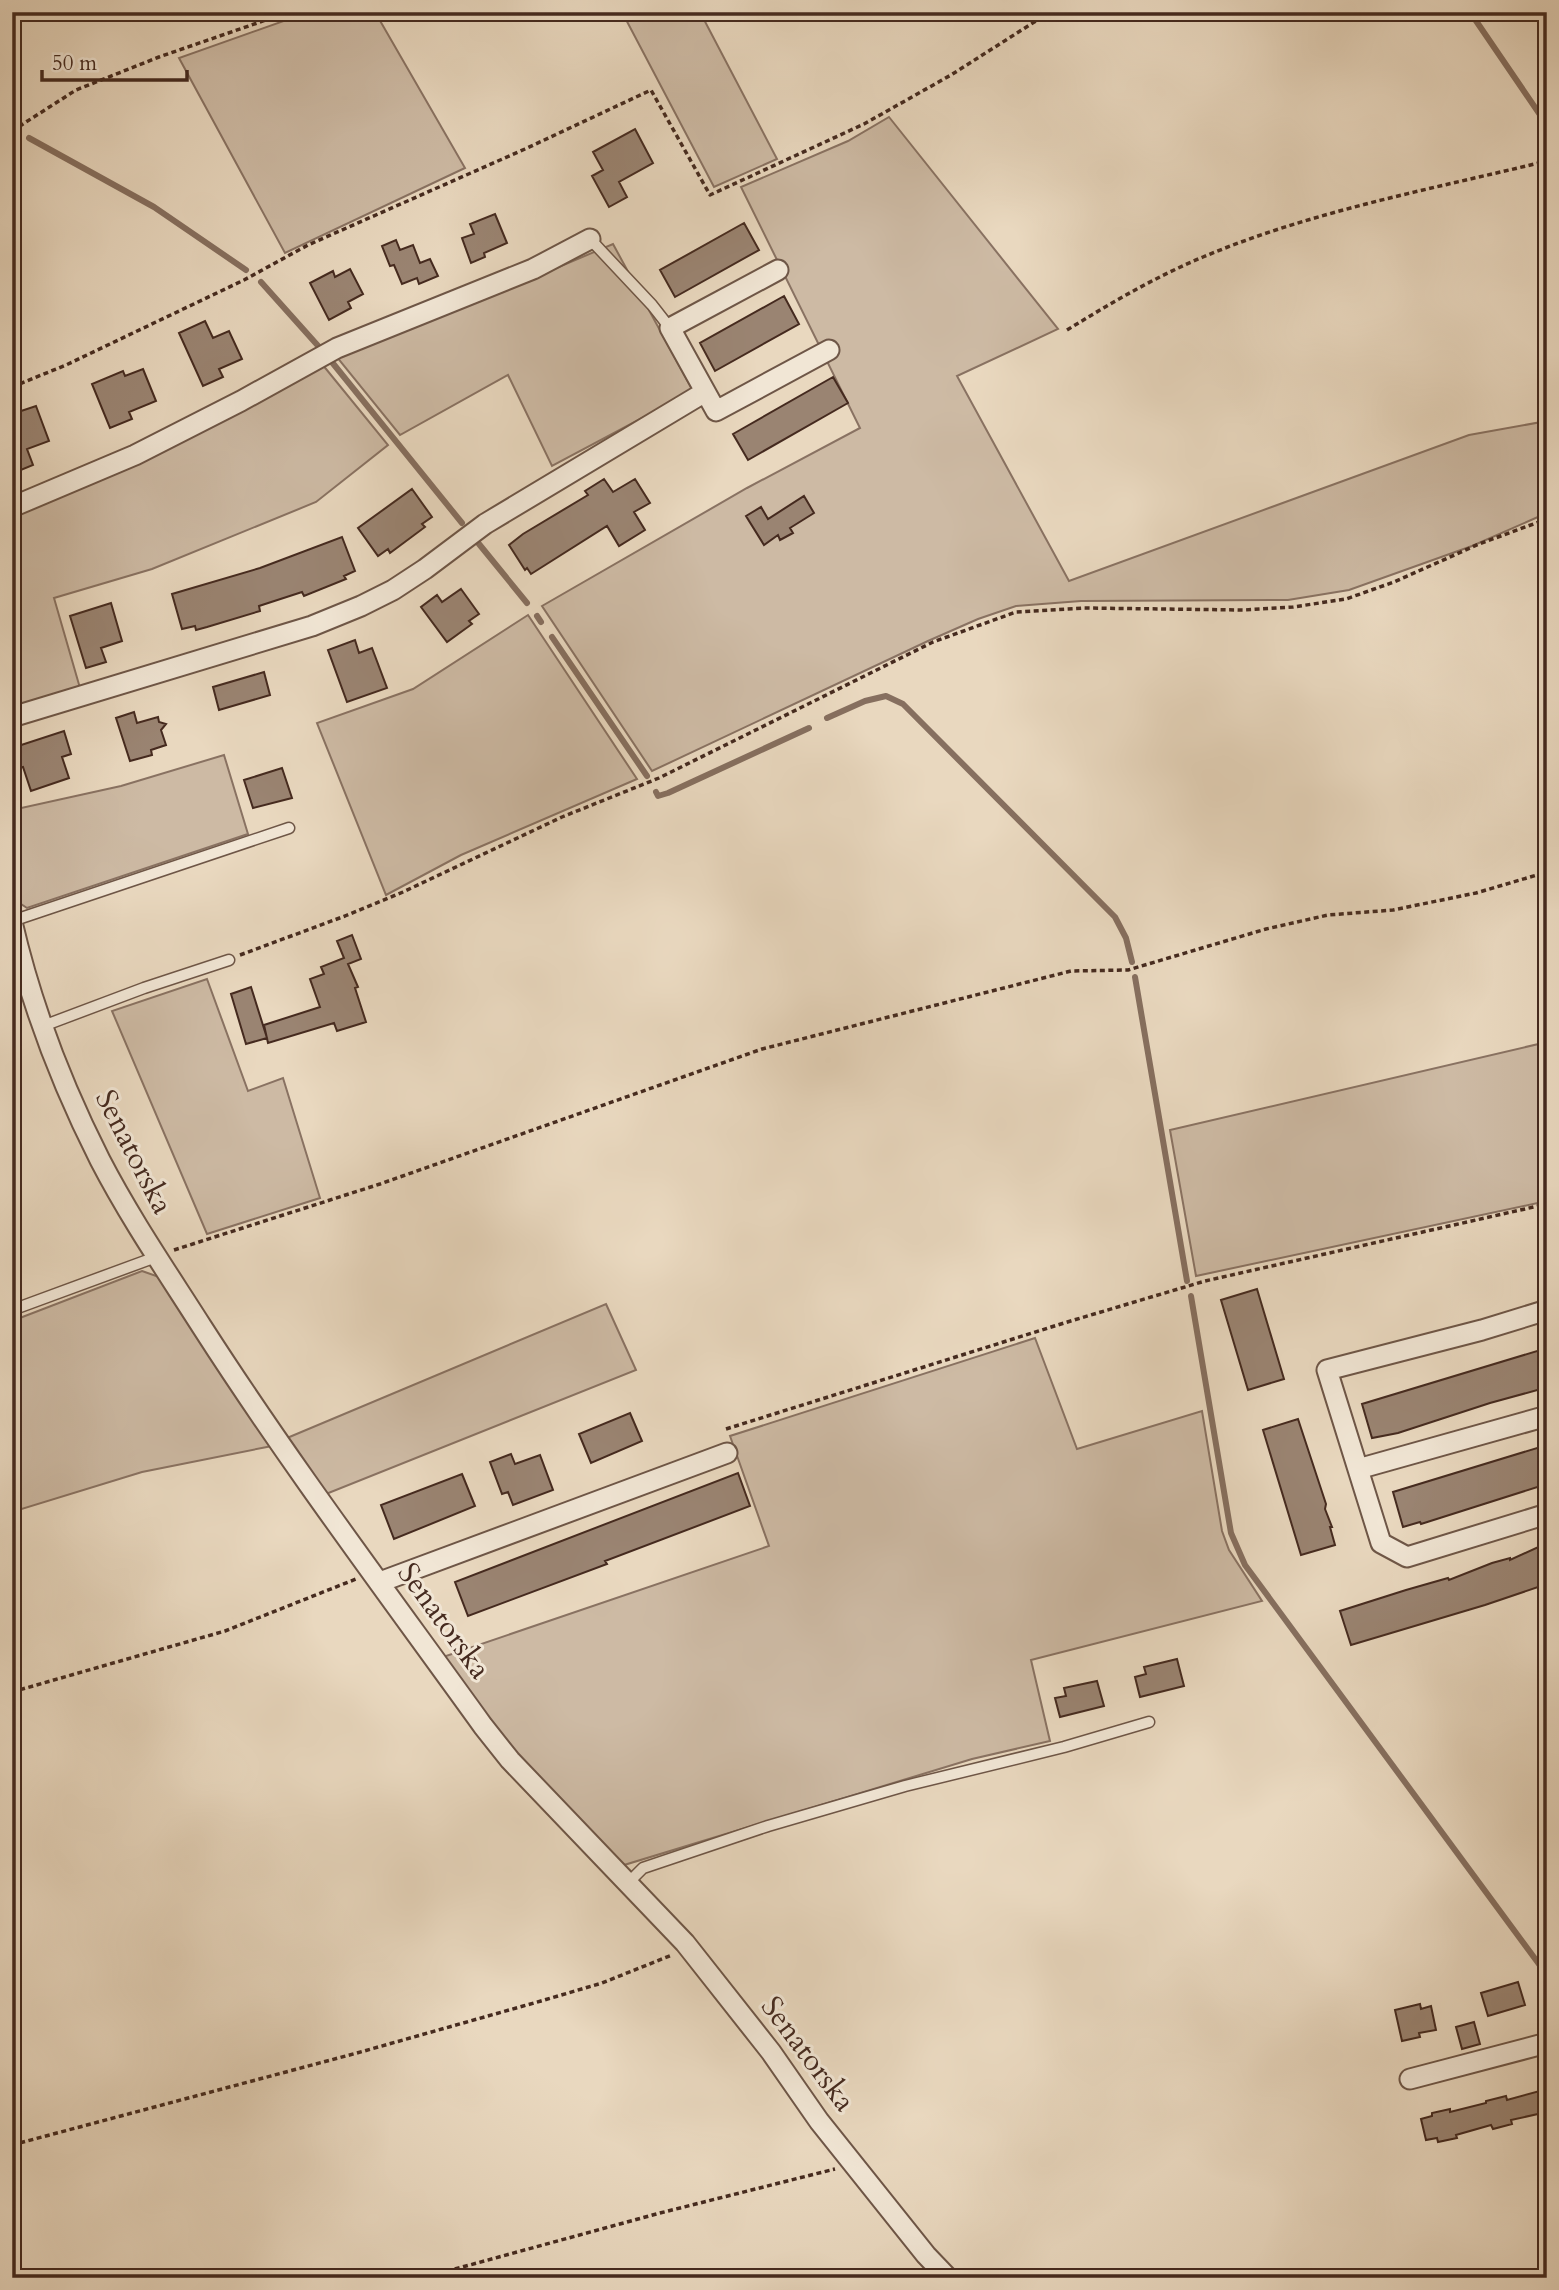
<svg xmlns="http://www.w3.org/2000/svg" width="1559" height="2290" font-family="Cardo,serif">
<style>
.green{fill:#cdbaa4;stroke:#897262;stroke-width:2}
.lines{fill:none;stroke-linecap:round;stroke-linejoin:round}
.stream{stroke:#866f5f;stroke-width:6}
.building{fill:#9a8472;stroke:#452a1f;stroke-width:2}
.service-casing{stroke:#6e5647;stroke-width:13}
.minor-casing{stroke:#6e5647;stroke-width:23}
.path{stroke:#452a1f;stroke-width:3.5;stroke-dasharray:5 3.5;stroke-linecap:butt}
.service{stroke:#f1e6d5;stroke-width:10}
.minor{stroke:#f1e6d5;stroke-width:19}
.labels{text-anchor:middle;dominant-baseline:central;stroke-width:6;stroke-linejoin:round;paint-order:stroke}
.street-label{font-size:30px;fill:#452a1f;stroke:#f1e6d5}
</style>
<rect width="100%" height="100%" fill="#e9d8bf"/>
<filter id="stains"><feTurbulence type="fractalNoise" baseFrequency=".00286" numOctaves="4"/><feColorMatrix values="0 0 0 0 .2 0 0 0 0 .09 0 0 0 0 .02 0 0 0 .5 -.17"/></filter>
<radialGradient id="worn" r=".72"><stop offset=".6" stop-color="#630" stop-opacity="0"/><stop offset="1" stop-color="#630" stop-opacity=".3"/></radialGradient>
<!-- green -->
<path class="green" d="M309,12H375L465,168L285,253L179,58Z
M622,12H700L777,159L714,187Z
M889,117L1058,329L957,376L1069,581L1469,435L1547,421V513L1472,546L1349,590L1288,600L1081,601L1016,606L978,619L928,641L652,771L542,606L747,488L860,428L741,187L848,141Z
M613,244L693,391L552,466L508,375L400,435L336,356L521,283Z
M322,364L388,445L316,502L152,569L54,598L80,688L12,707V511Z
M528,615L637,779L461,855L386,895L317,723L413,689Z
M224,755L248,834L27,908L15,900L12,890V810L121,786Z
M207,979L248,1091L283,1078L320,1198L207,1234L112,1011Z
M1547,1042V1201L1196,1276L1170,1130Z
M142,1271L162,1278L272,1446L142,1472L12,1512V1321Z
M606,1304L636,1370L326,1494L287,1438Z
M1035,1338L1077,1449L1202,1411L1222,1531L1229,1550L1262,1601L1031,1660L1050,1741L972,1759L624,1865L530,1771L497,1734L443,1657L769,1546L730,1436Z"/>
<g class="lines">
<!-- stream -->
<path class="stream" d="M1470,12L1547,125
M29,138L154,207L246,270
M261,282L320,348
M331,361L462,523
M479,544L527,603
M537,616L541,622
M552,637L647,776
M827,718L865,701L886,696L903,704L1115,917L1126,938L1132,962
M656,792L658,796L668,793L809,728
M1135,977L1187,1281
M1191,1296L1231,1533L1245,1565L1547,1975"/>
</g>
<!-- building -->
<path class="building" d="M635,129L653,163L619,182L627,197L609,207L592,176L603,170L593,152Z
M495,214L507,243L484,253L485,257L471,263L462,238L474,234L470,224Z
M744,223L759,250L675,297L660,270Z
M396,240L400,250L413,245L420,263L430,259L438,276L419,284L417,278L402,284L394,265L390,266L382,246Z
M350,269L363,294L348,302L351,308L329,320L310,283L333,271L335,277Z
M784,296L799,324L715,371L700,343Z
M205,321L213,338L229,331L242,359L219,369L223,377L203,386L179,333Z
M143,369L156,401L129,412L132,419L110,428L92,384L123,371L125,376Z
M833,377L848,403L748,460L733,434Z
M36,406L49,441L27,449L33,465L16,472L12,462V414Z
M604,479L613,492L635,479L650,503L634,512L645,530L619,546L607,526L531,574L527,568L525,570L509,545L523,534L588,495L585,491Z
M412,489L432,517L422,524L425,527L390,553L388,549L378,556L358,528Z
M804,496L814,513L790,528L793,533L780,540L778,535L764,545L746,516L761,507L768,519Z
M342,537L355,571L344,576L346,579L304,596L302,592L259,606L260,611L207,627L196,630L195,626L182,629L172,594L260,568Z
M461,589L479,614L469,621L472,624L447,642L421,607L437,595L442,602Z
M111,603L122,641L101,648L106,662L86,668L70,616Z
M355,640L359,653L372,648L387,688L347,702L328,650Z
M264,672L270,695L219,710L213,687Z
M134,712L137,723L158,717L159,722L166,724L161,730L166,745L151,750L152,755L130,761L116,718Z
M64,731L71,754L62,757L69,778L31,791L23,767L12,770V748Z
M282,768L292,798L253,808L244,780Z
M352,935L361,959L348,964L358,987L355,988L366,1022L337,1031L334,1023L268,1043L264,1025L320,1007L310,979L324,974L321,967L344,958L337,941Z
M251,987L267,1038L246,1044L231,994Z
M1257,1289L1284,1379L1248,1390L1221,1300Z
M1547,1348V1386L1541,1388V1389L1490,1403L1398,1433L1372,1438L1362,1404Z
M630,1413L642,1441L591,1463L579,1434Z
M1298,1419L1326,1504L1325,1509L1332,1527H1330L1335,1545L1301,1555L1263,1430Z
M1547,1445V1484L1421,1524L1420,1522L1403,1527L1393,1492Z
M511,1454L515,1464L540,1455L553,1490L513,1505L508,1492L502,1494L490,1462Z
M738,1473L750,1506L605,1561L607,1564L468,1616L455,1582Z
M462,1474L475,1506L394,1539L381,1505Z
M1547,1543V1584L1485,1605L1351,1645L1340,1611L1406,1590L1448,1578L1449,1580L1492,1563L1510,1558V1560Z
M1177,1659L1184,1686L1140,1697L1135,1677L1146,1674L1144,1667Z
M1097,1681L1104,1706L1060,1717L1055,1698L1066,1696L1064,1688Z
M1518,1982L1525,2005L1488,2016L1481,1993Z
M1420,2004L1421,2009L1431,2006L1436,2030L1419,2033L1420,2037L1402,2041L1395,2010Z
M1474,2022L1480,2044L1462,2049L1456,2027Z
M1547,2089V2112L1511,2120L1512,2124L1493,2129L1491,2125L1456,2135L1457,2138L1438,2142L1437,2138L1426,2140L1421,2119L1432,2116V2113L1450,2109V2112L1486,2103V2101L1506,2096L1507,2100Z"/>
<g class="lines">
<defs>
<path id="service" d="M590,239L652,305L670,328
M12,921L289,828
M43,1026L144,988L229,960
M12,1310L156,1257
M629,1882L643,1868L768,1826L905,1786L1064,1747L1149,1722"/>
<path id="minor" d="M778,270L670,328L716,411L829,350
M12,507L135,455L241,401L337,348L533,269L590,239
M12,717L312,626L361,606L393,590L425,569L485,524L705,392
M12,922C31,1004 62,1085 100,1160C130,1218 167,1272 202,1327C290,1464 388,1594 483,1726L510,1760L685,1943L771,2052L819,2121L926,2255L948,2278
M1547,1310L1482,1330L1327,1370L1381,1543L1407,1557L1547,1514
M1358,1469L1547,1416
M380,1582L727,1453
M1410,2079L1547,2043"/>
</defs>
<!-- service casing -->
<use href="#service" class="service-casing"/>
<!-- minor casing -->
<use href="#minor" class="minor-casing"/>
<!-- path -->
<path class="path" d="M12,131L76,90L159,57L289,12
M1067,330C1111,303 1155,277 1203,257C1312,211 1432,189 1547,161
M12,387L66,365L244,280L308,245L525,149L651,90L710,195L864,124L951,75L1050,12
M240,955L345,916L403,892L562,817L659,778L933,642L1016,612L1084,608L1244,610L1293,607L1346,599L1394,582L1479,544L1547,519
M174,1250L380,1184L762,1049L1071,971L1128,970L1266,929L1328,915L1393,910L1476,893L1547,872
M726,1429L1064,1323L1205,1281L1547,1204
M12,1692L225,1631L356,1579
M12,2145L357,2053L541,2001L602,1983L672,1955
M422,2278L660,2213L835,2169"/>
<!-- service -->
<use href="#service" class="service"/>
<!-- minor -->
<use href="#minor" class="minor"/>
</g>
<g class="labels">
<!-- street labels -->
<g class="street-label">
<text transform="translate(134 1152) rotate(63)">Senatorska</text>
<text transform="translate(444 1621) rotate(54)">Senatorska</text>
<text transform="translate(808 2054) rotate(53)">Senatorska</text>
</g>
</g>
<!-- margin -->
<rect width="1559" height="2290" fill="none" stroke="#e9d8bf" stroke-width="42"/>
<rect x="14" y="14" width="1531" height="2262" fill="none" stroke="#452a1f" stroke-width="3.5"/>
<rect x="21" y="21" width="1517" height="2248" fill="none" stroke="#452a1f" stroke-width="2"/>
<!-- scale -->
<path d="M42 70v10h145v-10" fill="none" stroke="#452a1f" stroke-width="3.5"/>
<text x="52" y="70" font-size="21" fill="#452a1f" stroke="#f1e6d5" stroke-width="5" paint-order="stroke">50 m</text>
<rect width="100%" height="100%" filter="url(#stains)"/>
<rect width="100%" height="100%" fill="url(#worn)"/>
</svg>
